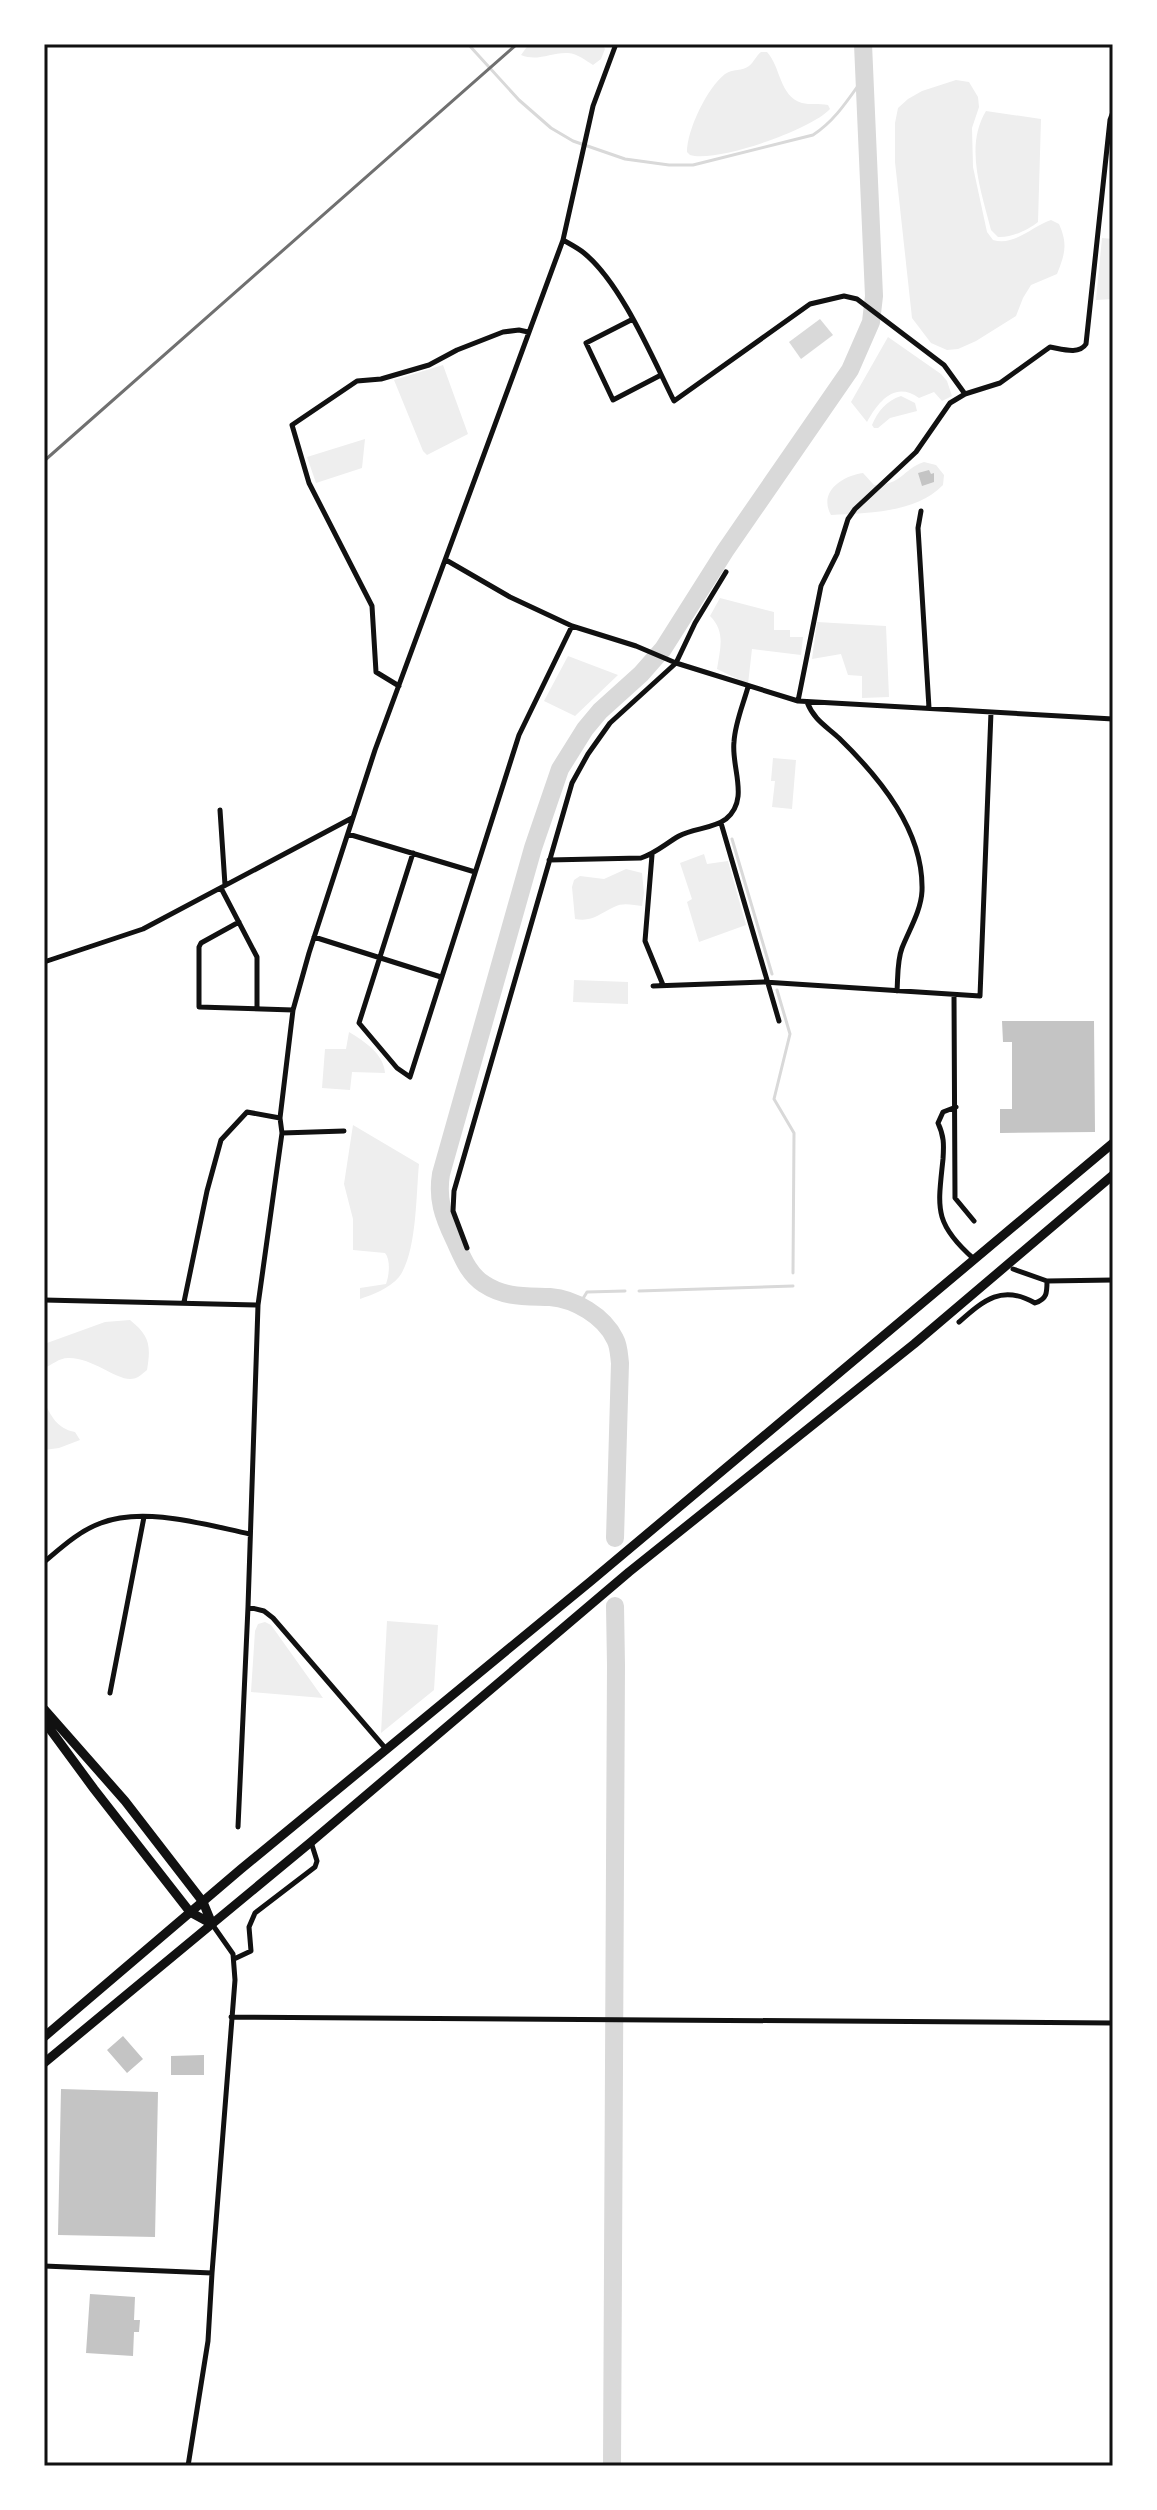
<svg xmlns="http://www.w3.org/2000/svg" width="1157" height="2510" font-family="'DM Sans',sans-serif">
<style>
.green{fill:#eee}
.water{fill:#d9d9d9}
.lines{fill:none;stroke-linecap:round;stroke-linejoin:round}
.stream{stroke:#d9d9d9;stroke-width:3}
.river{stroke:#d9d9d9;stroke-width:18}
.building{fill:#c4c4c4}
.minor{stroke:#111;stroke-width:5}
.trunk{stroke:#111;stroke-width:9}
.motorway{stroke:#111;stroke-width:9}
.rail{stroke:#707070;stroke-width:3}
.neatline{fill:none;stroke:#111;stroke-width:3}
</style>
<rect width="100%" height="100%" fill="#fff"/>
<!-- green -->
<path class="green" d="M529,44H602L605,49L601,59L593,65C585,60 578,54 568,53C551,52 538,62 521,55Z
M761,52H767C781,67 779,96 802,103C810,105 819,103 828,105L830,109C811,130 716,163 690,155L687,152C687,130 707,88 725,74C732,69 743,71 749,66C754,62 756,56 761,52Z
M956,80L969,82L978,97L979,107L972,128L973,167L987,232L993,240C1015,246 1031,227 1051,220L1059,224C1068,244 1065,254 1057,274L1031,285L1023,298L1016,316L976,341L958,349L947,350L931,343L912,318L895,162V123L898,108L908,99L922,91Z
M986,111L1041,119L1038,222C1028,230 1011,238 998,237L991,230C982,193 964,147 986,111Z
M1102,238L1113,239V299L1096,300Z
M888,337L941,374L947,381L952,396L942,401L934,392L919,398C895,381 879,401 867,422L851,402Z
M443,365L468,434L427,455L423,451L394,380Z
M901,396L915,403L917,411L890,418L878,428H874L872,425C878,411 886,401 901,396Z
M365,439L362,468L316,483L307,457Z
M924,462L936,465L944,475L943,485C916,513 868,513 831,515C818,492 842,476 863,473L874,485C903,485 901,470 924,462Z
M720,598L774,612V630H790V637H803L801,655L752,649L748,684L717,669C720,649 726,632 710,616Z
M817,622L886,626L889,697L862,698V676L848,675L841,654L812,659Z
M568,656L618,675L575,716L544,701Z
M773,758L796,760L792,809L772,807L775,781H771Z
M704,854L707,864L728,861L746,925L699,942L687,902L692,899L680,863Z
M626,869L642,873L644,893L642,906C633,905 623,902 614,907C599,914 593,922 575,919L572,887L574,880L580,876L604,879Z
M574,980L628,982V1004L573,1002Z
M349,1032C364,1041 384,1054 385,1073L352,1072L350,1090L322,1088L325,1049H346Z
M353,1125L419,1164C416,1194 417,1253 399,1277C390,1288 372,1295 360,1299V1288L386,1284C389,1276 391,1260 385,1253L353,1250V1219L344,1184Z
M130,1320C150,1336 151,1346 147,1370C142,1374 138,1379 130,1379C115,1379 91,1357 68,1358C59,1358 52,1365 44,1368V1346L47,1343L105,1322Z
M44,1400C50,1416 58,1429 75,1432L80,1440L59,1448L44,1450Z
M387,1621L438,1625L434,1690L381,1733Z
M265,1622L271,1625L323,1698L251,1692L255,1631L258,1624Z"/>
<!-- water -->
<path class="water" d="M820,319L833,335L801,359L789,342Z"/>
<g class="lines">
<!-- stream -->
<path class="stream" d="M468,44L519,100L551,128L573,141L625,159L669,165H693L813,135C836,120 849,98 865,76
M732,839L772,974
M777,990L790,1034L774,1099L794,1133L793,1273
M639,1291L793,1286
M579,1305L587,1292L625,1291"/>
<!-- river -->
<path class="river" d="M615,1538L620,1363C619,1356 619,1346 615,1339C604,1316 575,1299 550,1297C526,1296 505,1298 484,1284C468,1274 462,1256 454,1239C443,1216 437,1199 441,1174L533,848L560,769L585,729L600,711L641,674L663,649L725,551L850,370L871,322L874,296L863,44
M612,2466L616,1665L615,1606"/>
</g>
<!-- building -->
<path class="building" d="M929,470L931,474L934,473V482L922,486L918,473Z
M1002,1021H1094L1095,1132L1000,1133V1109H1012V1042H1003Z
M123,2036L143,2059L127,2073L107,2050Z
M204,2055V2075H171V2056Z
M61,2089L158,2092L155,2237L58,2235Z
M90,2294L135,2297L134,2320H140L139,2332H134L133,2356L86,2353Z"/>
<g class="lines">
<!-- minor -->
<path class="minor" d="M563,240C570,244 578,248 584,253C621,283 652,357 674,401L810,304L844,296L857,299L944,365L965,394
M633,319L586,343L613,400L661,375
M921,511L918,528L929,708
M446,560L510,597L572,626L636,646L676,663L798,701L1113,719
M399,686L376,672L372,606L309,483L292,425L357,381L381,379L429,365L457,350L503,332L519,330L528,332
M798,701L821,586L837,554L848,519L855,509L916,452L950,403L965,394L1000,383L1050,347C1062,349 1079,355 1086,344L1110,120L1113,112
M807,702C814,720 826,726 839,738C880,778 924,831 922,891C921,911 909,930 902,948C897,961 898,977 897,991
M220,810L225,885
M721,823L779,1021
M348,834L475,872
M413,853L359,1023L397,1068L410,1077L519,735L572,626
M652,855L645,941L663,985
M549,860L641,858C656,853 665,844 679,836C693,828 713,829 726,819C750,799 731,768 734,742C735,723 743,705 748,687
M221,888L257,957V1008
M239,922L201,943L199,947V1007L293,1010
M314,937L441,977
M44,962L143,929L352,818
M653,986L764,982L980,996L991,712
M954,995L955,1198L974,1221
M956,1107L943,1112L938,1123C944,1136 944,1144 943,1159C938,1208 933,1223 974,1259
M282,1133L344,1131
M467,1248L453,1211L454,1191L572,783L588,754L610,723L676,663L695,623L726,572
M1013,1269L1047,1281L1113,1280
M44,1300L258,1305
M184,1302L207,1191L221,1140L247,1112L280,1118
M959,1322C984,1300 1002,1284 1035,1303C1047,1299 1047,1293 1047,1281
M44,1562C62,1547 79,1531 101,1523C144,1506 206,1525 250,1534
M248,1607L264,1611L273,1618L386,1749
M110,1693L144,1517
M238,1827L248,1607L258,1305L282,1133L280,1118L293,1010L309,953L375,750L563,240L593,106L616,44
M234,1959L251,1951L249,1927L255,1913L315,1867L317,1861L311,1842
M231,2017L1113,2023
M44,2266L212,2273
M188,2466L208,2341L212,2273L235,1980L233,1954L212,1924"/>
<!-- trunk -->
<path class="trunk" d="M44,2037L241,1869L591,1581L1113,1143
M44,2063L311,1842L629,1572L914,1344L1113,1175"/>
<!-- motorway -->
<path class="motorway" d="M44,1709L125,1801L203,1902L212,1924
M44,1721L94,1789L190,1912L212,1924"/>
<!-- rail -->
<path class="rail" d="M44,461L517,44"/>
</g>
<!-- border -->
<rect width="1157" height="2510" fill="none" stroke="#ffffff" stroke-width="92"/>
<rect x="46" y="46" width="1065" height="2418" class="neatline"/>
</svg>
